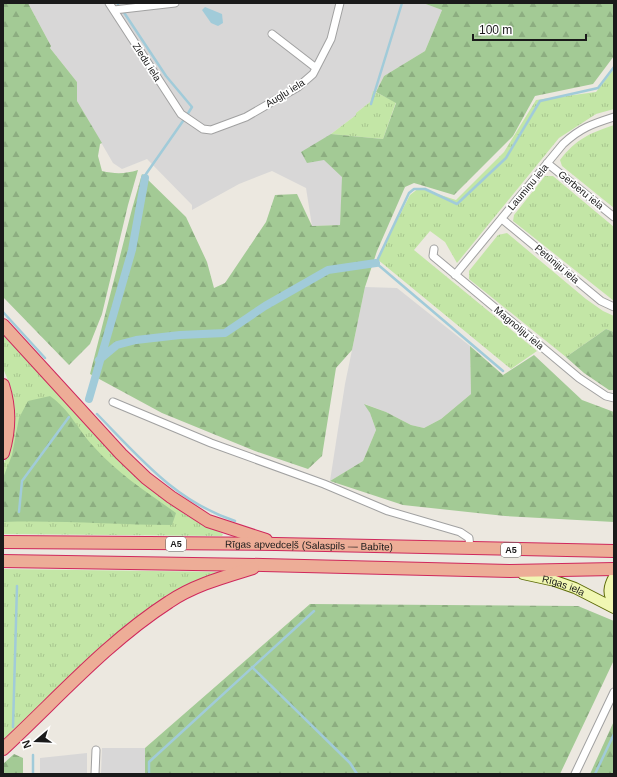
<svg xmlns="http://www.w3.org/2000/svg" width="617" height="777" font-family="Helvetica,sans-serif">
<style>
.residential{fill:#d8d7d7}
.grass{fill:url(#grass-tufts)}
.forest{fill:url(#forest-firs)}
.water{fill:#a1cbd9}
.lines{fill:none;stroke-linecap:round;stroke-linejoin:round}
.stream{stroke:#a1cbd9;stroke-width:2.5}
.canal{stroke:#a1cbd9;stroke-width:8}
.minor-casing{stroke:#a1a1a1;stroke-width:9}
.secondary-casing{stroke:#5d6b08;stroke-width:12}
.trunk-casing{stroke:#cf285c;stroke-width:14}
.minor{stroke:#fff;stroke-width:7}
.secondary{stroke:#f1f7b3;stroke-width:10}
.trunk{stroke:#edad97;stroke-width:12}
.labels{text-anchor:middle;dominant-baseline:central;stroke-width:3.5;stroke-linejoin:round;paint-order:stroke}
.shield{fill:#fff;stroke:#5f5f5f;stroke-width:1}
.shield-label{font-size:9px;font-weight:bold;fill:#1a1a1a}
.street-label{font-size:10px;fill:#1a1a1a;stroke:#fff}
</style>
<defs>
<pattern id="grass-tufts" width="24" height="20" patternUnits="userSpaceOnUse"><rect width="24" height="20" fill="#c3e6a6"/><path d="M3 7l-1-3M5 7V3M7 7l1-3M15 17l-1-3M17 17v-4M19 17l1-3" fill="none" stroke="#a7c58e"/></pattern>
<pattern id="forest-firs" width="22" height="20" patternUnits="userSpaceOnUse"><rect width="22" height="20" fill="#a3ca95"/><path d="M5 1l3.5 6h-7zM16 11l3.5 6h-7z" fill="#8cad80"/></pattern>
</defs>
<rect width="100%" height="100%" fill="#ece8e0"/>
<!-- residential -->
<path class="residential" d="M28,3H423L442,10L425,51L384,76L376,92H373L370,102L356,113V115L331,134L344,148L340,225L312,226L306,188L272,171L239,184L192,210V205L147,159L122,169L113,163L77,101V82L50,48L51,46Z
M365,287L397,288L470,346L471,394L441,419L424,428L411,425L386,412L365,404L370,413L376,430L363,461L330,481L345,384Z
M102,748H145V774H101Z
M87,753V774H40V758Z"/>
<!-- grass -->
<path class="grass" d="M614,69V109L596,114L559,138L457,263L445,242L430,231L414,250L537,351L511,369L377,259L410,195L419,188L456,200L504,152L536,100L596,92Z
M373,91L396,102L383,139L331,134L356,115V113L370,102Z
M614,125V208L562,166L560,160C576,139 590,133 614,125Z
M545,176H553L614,227V301L513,221L514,215Z
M507,233L586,299L603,311L614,316V332L606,329L566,357L469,279V271L498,235Z
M3,333L150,488L186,515L223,534L222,536L3,534V466L14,434L15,413L11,388L3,368Z
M3,569L226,572L175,595L3,742Z"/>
<!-- forest -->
<path class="forest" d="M3,3H28L51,46L50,48L77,82V101L102,143L100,144L98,156L102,171C115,174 125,174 138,170L128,205L102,314L90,344L69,365L3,297Z
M423,3H614V56L593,84L535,96L513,136L454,195L414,183L405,187L377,251L365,287L352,350L336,368L322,456L308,469L255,451L162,413L90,374L132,209L142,174L186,217L207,262L214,288L225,283L266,222L275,195L297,194L312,226L340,225L342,177L324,160L307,163L301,152L331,134L383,139L396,103L376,92L384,76L425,51L442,10Z
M606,329L614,332V390H609L584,373L566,357Z
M470,346L503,375L534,355L582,400L614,412V522L505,516L403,505L330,481L363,461L376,430L370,413L364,404L386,412L411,425L424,428L441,419L471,394Z
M50,396C70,410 78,430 94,447C117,473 148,493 176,513L172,525C116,525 60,520 3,522V478L12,455L19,418L28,401Z
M310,604L578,606L614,621V660L560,774H145V748Z
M614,721V774H590Z
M14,754L23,758V774H3V764Z"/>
<!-- water -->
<path class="water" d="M205,7L222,14L223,23L218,26L211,23L202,10Z"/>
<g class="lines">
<!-- stream -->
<path class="stream" d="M118,3V4
M123,11L166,76L192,107L187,115
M371,104L402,3
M145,178L146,174L183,121
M3,312L45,358
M503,371L376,263L409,193L414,189H425L457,204L506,158L540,101L598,88L614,67
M97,414C140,458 175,501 235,521
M19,512L22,481L69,417
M252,667L350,763L357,774
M13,727L17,586
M33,755V774
M149,774V762L314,611
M595,774L614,734"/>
<!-- canal -->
<path class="canal" d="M99,360L117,345L136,340L180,335L225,333L265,306L328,270L376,263
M89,399L132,250L145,178"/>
<defs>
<path id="minor" d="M109,3L181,114L203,129L211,130L246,117L298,87L313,74L331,39L340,3
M114,10L175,3
M272,34L316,68
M547,163L614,217
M502,219L601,301L614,307
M434,249L433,256L579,378L606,396L614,398
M455,275L563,144C580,128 592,124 614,117
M113,402L211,443L324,484L388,511L460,532L469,538L470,548
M95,774L96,750
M575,774L614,692"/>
<g id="secondary">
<path id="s1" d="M523,574L555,581L575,588L614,608"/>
<path d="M614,577C609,586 607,594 614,603"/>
</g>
<g id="trunk">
<path d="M3,325L121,454L146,478L171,497L208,521L266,540"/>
<path d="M3,385C10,407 10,430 3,453"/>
<path id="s2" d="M3,542L276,544L614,551"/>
<path d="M3,561L263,565L510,571L614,569"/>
<path d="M3,749C57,699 107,642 169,602C194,585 224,577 253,568"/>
</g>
</defs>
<!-- minor casing -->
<use href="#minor" class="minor-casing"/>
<!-- secondary casing -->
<use href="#secondary" class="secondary-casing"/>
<!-- trunk casing -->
<use href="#trunk" class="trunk-casing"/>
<!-- minor -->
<use href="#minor" class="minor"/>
<!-- secondary -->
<use href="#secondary" class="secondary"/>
<!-- trunk -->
<use href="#trunk" class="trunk"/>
</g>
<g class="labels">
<!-- shield labels -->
<g class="shield">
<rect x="166" y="537" width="20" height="14" rx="3"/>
<rect x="501" y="543" width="20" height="14" rx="3"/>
</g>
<g class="shield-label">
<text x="176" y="544">A5</text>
<text x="511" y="550">A5</text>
</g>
<!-- street labels -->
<g class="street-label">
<text transform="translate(147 62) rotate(57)">Ziedu iela</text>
<text transform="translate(285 93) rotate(-32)">Augļu iela</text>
<text transform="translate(528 187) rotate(-50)">Laumiņu iela</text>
<text transform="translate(581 190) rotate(39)">Gerberu iela</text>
<text transform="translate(557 264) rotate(40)">Petūniju iela</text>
<text transform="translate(519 328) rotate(40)">Magnoliju iela</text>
<text stroke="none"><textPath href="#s2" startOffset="306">Rīgas apvedceļš (Salaspils — Babīte)</textPath></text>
<text stroke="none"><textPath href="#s1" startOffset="42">Rīgas iela</textPath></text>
</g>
</g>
<!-- border -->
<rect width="617" height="777" fill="none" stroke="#1a1a1a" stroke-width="8"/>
<!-- north arrow -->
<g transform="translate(36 741) rotate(251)" stroke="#ffffff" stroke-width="3" paint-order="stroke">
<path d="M0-3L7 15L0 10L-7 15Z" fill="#1a1a1a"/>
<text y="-6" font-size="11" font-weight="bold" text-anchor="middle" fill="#1a1a1a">N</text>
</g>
<!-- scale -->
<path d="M473 34v6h113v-6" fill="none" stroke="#1a1a1a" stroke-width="2"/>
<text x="479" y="34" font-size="12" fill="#1a1a1a" stroke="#ffffff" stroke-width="3" paint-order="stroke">100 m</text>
</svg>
